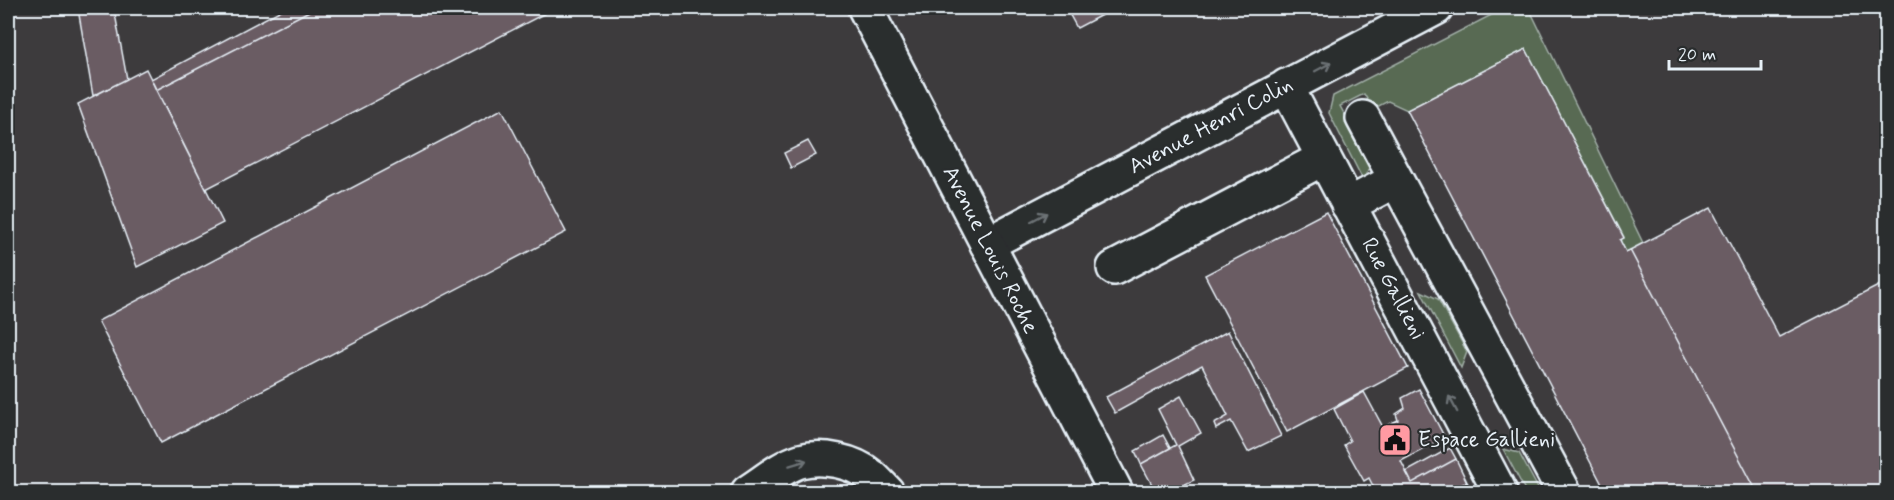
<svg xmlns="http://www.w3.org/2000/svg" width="1894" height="500" font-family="Mynerve,sans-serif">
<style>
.built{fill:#3e3b3e}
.green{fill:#586a53;stroke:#a0aea6;stroke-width:1.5}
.building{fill:#6b5b64;stroke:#e8f1f8;stroke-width:1.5}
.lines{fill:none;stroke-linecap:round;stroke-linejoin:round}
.minor-casing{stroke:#e8f1f8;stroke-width:38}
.major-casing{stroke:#e8f1f8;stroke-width:38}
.minor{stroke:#2a2d2e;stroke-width:33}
.major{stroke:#2a2d2e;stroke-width:33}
.oneway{stroke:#6c7275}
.labels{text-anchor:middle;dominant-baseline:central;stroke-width:4.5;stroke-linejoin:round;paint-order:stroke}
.street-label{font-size:22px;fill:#e8f1f8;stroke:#2a2d2e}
.poi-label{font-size:22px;fill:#e8f1f8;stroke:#2a2d2e;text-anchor:start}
</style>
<rect width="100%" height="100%" fill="#2a2d2e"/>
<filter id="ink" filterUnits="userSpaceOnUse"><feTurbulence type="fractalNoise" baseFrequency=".0167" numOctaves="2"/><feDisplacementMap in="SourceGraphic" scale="12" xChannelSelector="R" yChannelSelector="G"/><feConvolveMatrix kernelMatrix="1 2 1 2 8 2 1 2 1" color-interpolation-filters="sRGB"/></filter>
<g filter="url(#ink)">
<!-- built -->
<path class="built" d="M8,8H1886V492H8Z"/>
<!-- green -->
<path class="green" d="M1505,8H1529L1643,243L1626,252L1620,240L1624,237L1526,49L1407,110L1388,101L1373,109L1364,94L1340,106L1371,164L1363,180L1329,113L1333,96Z
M1421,291L1438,299L1467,352L1461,368Z
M1503,449L1519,453L1540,492H1526Z"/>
<!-- building -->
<path class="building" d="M81,8H114L127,79L93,96L78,9Z
M285,8H315L156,90L151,79Z
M315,8H555L206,189L156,90Z
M1066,8H1115L1077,28Z
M1526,49L1624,238L1620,240L1626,252L1630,250L1757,492H1606L1407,110Z
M146,69L223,223L137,267L78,104Z
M502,109L566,232L161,443L98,321Z
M808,141L816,155L791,168L784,153Z
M1711,208L1779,337L1886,282V492H1757L1630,250Z
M1326,212L1408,368L1287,432L1205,275Z
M1228,331L1281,436L1248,452L1231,421L1216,429L1214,424L1228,416L1202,365L1115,413L1106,397Z
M1419,389L1445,438L1401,461L1412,483L1456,459L1467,482L1446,492H1376L1369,478L1364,481L1344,445L1350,441L1334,409L1364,392L1383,427L1398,420L1396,414L1405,408L1402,398Z
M1181,396L1201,433L1178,446L1194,480L1169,492H1156L1141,464L1176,445L1158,409Z
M1163,435L1170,448L1141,464L1135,451Z
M1450,448L1456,459L1412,483L1406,472Z
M1467,482L1473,492H1446Z"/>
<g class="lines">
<defs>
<path id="minor" d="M1286,86L1500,492
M1363,118L1564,492
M1348,205L1396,180
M987,244L1436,8
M1114,268L1324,158
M748,492C764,482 781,467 800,461C822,455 853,461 871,476C877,481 882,487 887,492"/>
<path id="major" d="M865,8L1116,492"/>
</defs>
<!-- minor casing -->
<use href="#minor" class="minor-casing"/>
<!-- major casing -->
<use href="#major" class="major-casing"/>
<!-- minor -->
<use href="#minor" class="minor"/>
<!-- major -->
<use href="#major" class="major"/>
</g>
<!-- one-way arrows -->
<defs><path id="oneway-shaft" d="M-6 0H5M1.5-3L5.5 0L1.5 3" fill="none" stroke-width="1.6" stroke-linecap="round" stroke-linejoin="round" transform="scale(1.5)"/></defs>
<g class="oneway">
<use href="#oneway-shaft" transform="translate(1323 67) rotate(-28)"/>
<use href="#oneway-shaft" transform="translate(1039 217) rotate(-28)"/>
<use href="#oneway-shaft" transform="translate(1453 404) rotate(-118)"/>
<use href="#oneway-shaft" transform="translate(798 463) rotate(-17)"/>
</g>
</g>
<!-- icons -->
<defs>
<symbol id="civic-square" viewBox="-11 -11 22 22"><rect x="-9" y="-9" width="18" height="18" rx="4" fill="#ff9aa2" stroke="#2a2d2e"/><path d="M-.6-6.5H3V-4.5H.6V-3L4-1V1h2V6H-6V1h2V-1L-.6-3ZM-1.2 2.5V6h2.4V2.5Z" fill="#111"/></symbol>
</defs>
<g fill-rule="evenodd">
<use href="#civic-square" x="1376" y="421" width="38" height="38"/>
</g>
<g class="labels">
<!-- street labels -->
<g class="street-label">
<text transform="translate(1211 126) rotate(-28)">Avenue Henri Colin</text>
<text transform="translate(990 250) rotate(63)">Avenue Louis Roche</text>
<text transform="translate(1393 289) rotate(62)">Rue Gallieni</text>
</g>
<!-- poi labels -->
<g class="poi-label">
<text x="1418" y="440">Espace Gallieni</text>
</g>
</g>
<!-- margin -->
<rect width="1894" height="500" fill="none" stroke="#2a2d2e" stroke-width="30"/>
<rect x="15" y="15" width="1864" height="470" fill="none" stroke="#e8f1f8" stroke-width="2" filter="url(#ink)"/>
<!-- scale -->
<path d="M1669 60v9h92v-9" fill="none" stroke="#e8f1f8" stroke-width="3"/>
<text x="1678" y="60" font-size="18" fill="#e8f1f8" stroke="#2a2d2e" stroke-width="4.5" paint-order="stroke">20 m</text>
</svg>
